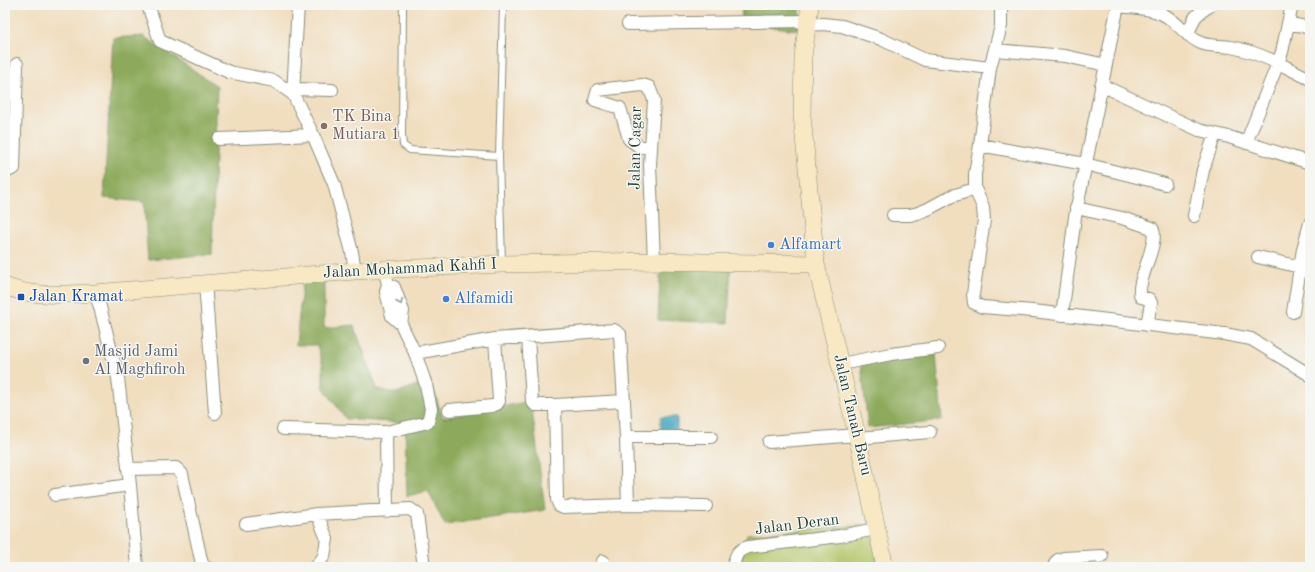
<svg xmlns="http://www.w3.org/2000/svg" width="1315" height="572" font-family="'Old Standard TT',serif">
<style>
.green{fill:#b2c568;stroke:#68814e}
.forest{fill:#8daa5c;stroke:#567448}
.water{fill:#44a8c4;stroke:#32727c}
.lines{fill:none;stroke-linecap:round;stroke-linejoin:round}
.lane-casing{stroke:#888e7a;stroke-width:8}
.street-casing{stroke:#888e7a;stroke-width:14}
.secondary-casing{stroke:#888e7a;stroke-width:18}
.lane{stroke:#fff;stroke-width:6}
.street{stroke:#fff;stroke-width:12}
.secondary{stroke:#f8e8c3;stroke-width:17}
.oneway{stroke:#8f9e9a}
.education-dot{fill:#8d6e63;stroke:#f6f6f2;stroke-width:1.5}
.shop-dot{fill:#3f7fe0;stroke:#f6f6f2;stroke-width:1.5}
.transit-dot{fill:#1a4fb4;stroke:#f6f6f2;stroke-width:1.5}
.worship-dot{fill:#6b7280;stroke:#f6f6f2;stroke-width:1.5}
.labels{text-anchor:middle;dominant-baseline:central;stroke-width:3;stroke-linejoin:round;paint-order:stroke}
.education-label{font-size:16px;fill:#785e54;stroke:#f6f6f2;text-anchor:start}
.street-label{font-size:16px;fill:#1f3d34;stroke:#f6f6f2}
.shop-label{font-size:16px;fill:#366cbe;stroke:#f6f6f2;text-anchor:start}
.transit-label{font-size:16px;fill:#164399;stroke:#f6f6f2;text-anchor:start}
.worship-label{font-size:16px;fill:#5b616d;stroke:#f6f6f2;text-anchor:start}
</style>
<rect width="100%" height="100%" fill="#f6f6f2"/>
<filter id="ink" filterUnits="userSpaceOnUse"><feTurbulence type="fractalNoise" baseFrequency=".025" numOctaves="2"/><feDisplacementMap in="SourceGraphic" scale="8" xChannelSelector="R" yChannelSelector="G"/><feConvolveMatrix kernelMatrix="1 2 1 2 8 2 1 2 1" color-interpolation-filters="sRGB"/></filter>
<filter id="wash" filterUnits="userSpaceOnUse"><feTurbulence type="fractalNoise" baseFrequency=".012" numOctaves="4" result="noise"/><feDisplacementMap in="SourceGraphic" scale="16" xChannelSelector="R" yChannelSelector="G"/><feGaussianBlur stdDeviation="0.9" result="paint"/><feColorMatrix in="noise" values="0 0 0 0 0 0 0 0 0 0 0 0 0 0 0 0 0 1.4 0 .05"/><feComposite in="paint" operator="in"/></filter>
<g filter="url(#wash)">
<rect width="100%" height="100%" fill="#f1debf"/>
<!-- green -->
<path class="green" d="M870,525L879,567H739L747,534Z"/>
<!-- forest -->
<path class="forest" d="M720,5H801L798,30L741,23L742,8Z
M143,36L217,86L212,254L148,260L144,202L104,198L113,38Z
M661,259L731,263L728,323L658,320Z
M324,276V328L354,325L377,389L396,393L430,380L443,418L531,401L545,510L445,525L428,491L407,496L405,423L346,419L323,387V366L317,345H296L303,277Z
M936,355L942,420L868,428L861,363Z"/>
<!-- water -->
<path class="water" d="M661,417H677V432H661Z"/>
</g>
<g filter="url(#ink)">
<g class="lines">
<defs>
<path id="lane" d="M403,5L402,136L403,145L410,150L499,156
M502,263L499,156L503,5"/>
<path id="street" d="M148,5L160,41L229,72L274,81L293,94L313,135L334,184L352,252L355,271
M1001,5V26L990,68L980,145L975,174V189L983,207L984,220L973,294L974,303L982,307L1033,311L1224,334L1251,339L1310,375
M1118,6C1134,8 1153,8 1166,16C1179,24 1187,37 1201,43C1210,47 1221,45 1231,47C1247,50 1263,56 1278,63L1282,52L1292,5
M1288,23L1310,28
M628,24L807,21
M807,25L823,24L842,26L881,39L925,60L990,68
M1188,35C1194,16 1195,15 1211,5
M995,50L1065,56L1106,65
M1101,85L1199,130L1229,137L1310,163
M293,89L332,90
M293,94L298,5
M219,139L313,135
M1246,143L1278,63L1310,79
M980,145L1085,164L1165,184
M651,147H640L629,139L620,108L595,100L598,90L642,85L649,87L654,100L650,165L654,261
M5,172L14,168L17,64
M1076,208L1122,218L1152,228C1161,242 1134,283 1141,297L1149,299L1151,303L1147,325
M893,215H910L918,213L928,209L952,196L975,189
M1194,216L1203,170L1215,134
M1258,257L1300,267
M384,269L388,284L386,292L392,316L401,324L415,353L426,385L431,409L428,422L386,432L387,511
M205,283L215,413
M388,284L394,287L403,311L401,324
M95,293L100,307L118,378L130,485L137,567
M1293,312L1303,249L1310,223
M1062,315L1075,217L1118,5
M528,337L532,401L535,405H555L557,500L559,505L563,507L628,505
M415,353L495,339L614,330L620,334L626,437L628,505L706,506
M841,364L891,354L938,348
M555,405L624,401
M449,410L492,406L497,404L499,401L495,339
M283,429L386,432
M626,437H711
M858,438L930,432
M769,442L857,435
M128,469L176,468L182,474L202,564L206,567
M55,495L130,485
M246,524L317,514L410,509L417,514L424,567
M603,561V567
M316,567L324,556L327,539L317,514
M733,567C736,555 736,551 748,547L840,536L876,529
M1056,567L1055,564L1058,560L1064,558L1102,556"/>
<path id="secondary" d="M810,5L803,57L802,115L816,264L857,435L885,567
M5,286C33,298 65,294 95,293L355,271L502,264L654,261L816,264"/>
</defs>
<!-- lane casing -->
<use href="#lane" class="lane-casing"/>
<!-- street casing -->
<use href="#street" class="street-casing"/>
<!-- secondary casing -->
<use href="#secondary" class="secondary-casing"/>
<!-- lane -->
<use href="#lane" class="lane"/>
<!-- street -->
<use href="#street" class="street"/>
<!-- secondary -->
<use href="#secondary" class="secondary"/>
</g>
<!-- one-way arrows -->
<defs><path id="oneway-chevron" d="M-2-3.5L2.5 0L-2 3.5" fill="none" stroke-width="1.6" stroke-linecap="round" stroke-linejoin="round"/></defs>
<use class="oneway" href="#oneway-chevron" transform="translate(400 302) rotate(68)"/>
</g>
<!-- markers -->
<circle class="education-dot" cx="324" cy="126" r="4"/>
<g class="shop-dot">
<circle cx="771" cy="245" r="4"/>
<circle cx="446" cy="299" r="4"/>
</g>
<rect class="transit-dot" x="17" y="293" width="8" height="8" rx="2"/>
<circle class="worship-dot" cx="86" cy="361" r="4"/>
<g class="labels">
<!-- education labels -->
<g class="education-label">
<text x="332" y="117">TK Bina<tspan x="332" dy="18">Mutiara 1</tspan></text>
</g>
<!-- street labels -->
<g class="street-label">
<text transform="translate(636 148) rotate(-89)">Jalan Cagar</text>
<text transform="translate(410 269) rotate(-3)">Jalan Mohammad Kahfi I</text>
<text transform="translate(852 415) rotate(77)">Jalan Tanah Baru</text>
<text transform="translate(797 525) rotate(-7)">Jalan Deran</text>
</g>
<!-- shop labels -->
<g class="shop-label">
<text x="779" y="245">Alfamart</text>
<text x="454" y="299">Alfamidi</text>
</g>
<!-- transit labels -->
<g class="transit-label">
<text x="29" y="297">Jalan Kramat</text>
</g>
<!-- worship labels -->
<g class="worship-label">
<text x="94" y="352">Masjid Jami<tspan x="94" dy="18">Al Maghfiroh</tspan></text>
</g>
</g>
<!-- margin -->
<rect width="1315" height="572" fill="none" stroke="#f6f6f2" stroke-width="20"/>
</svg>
